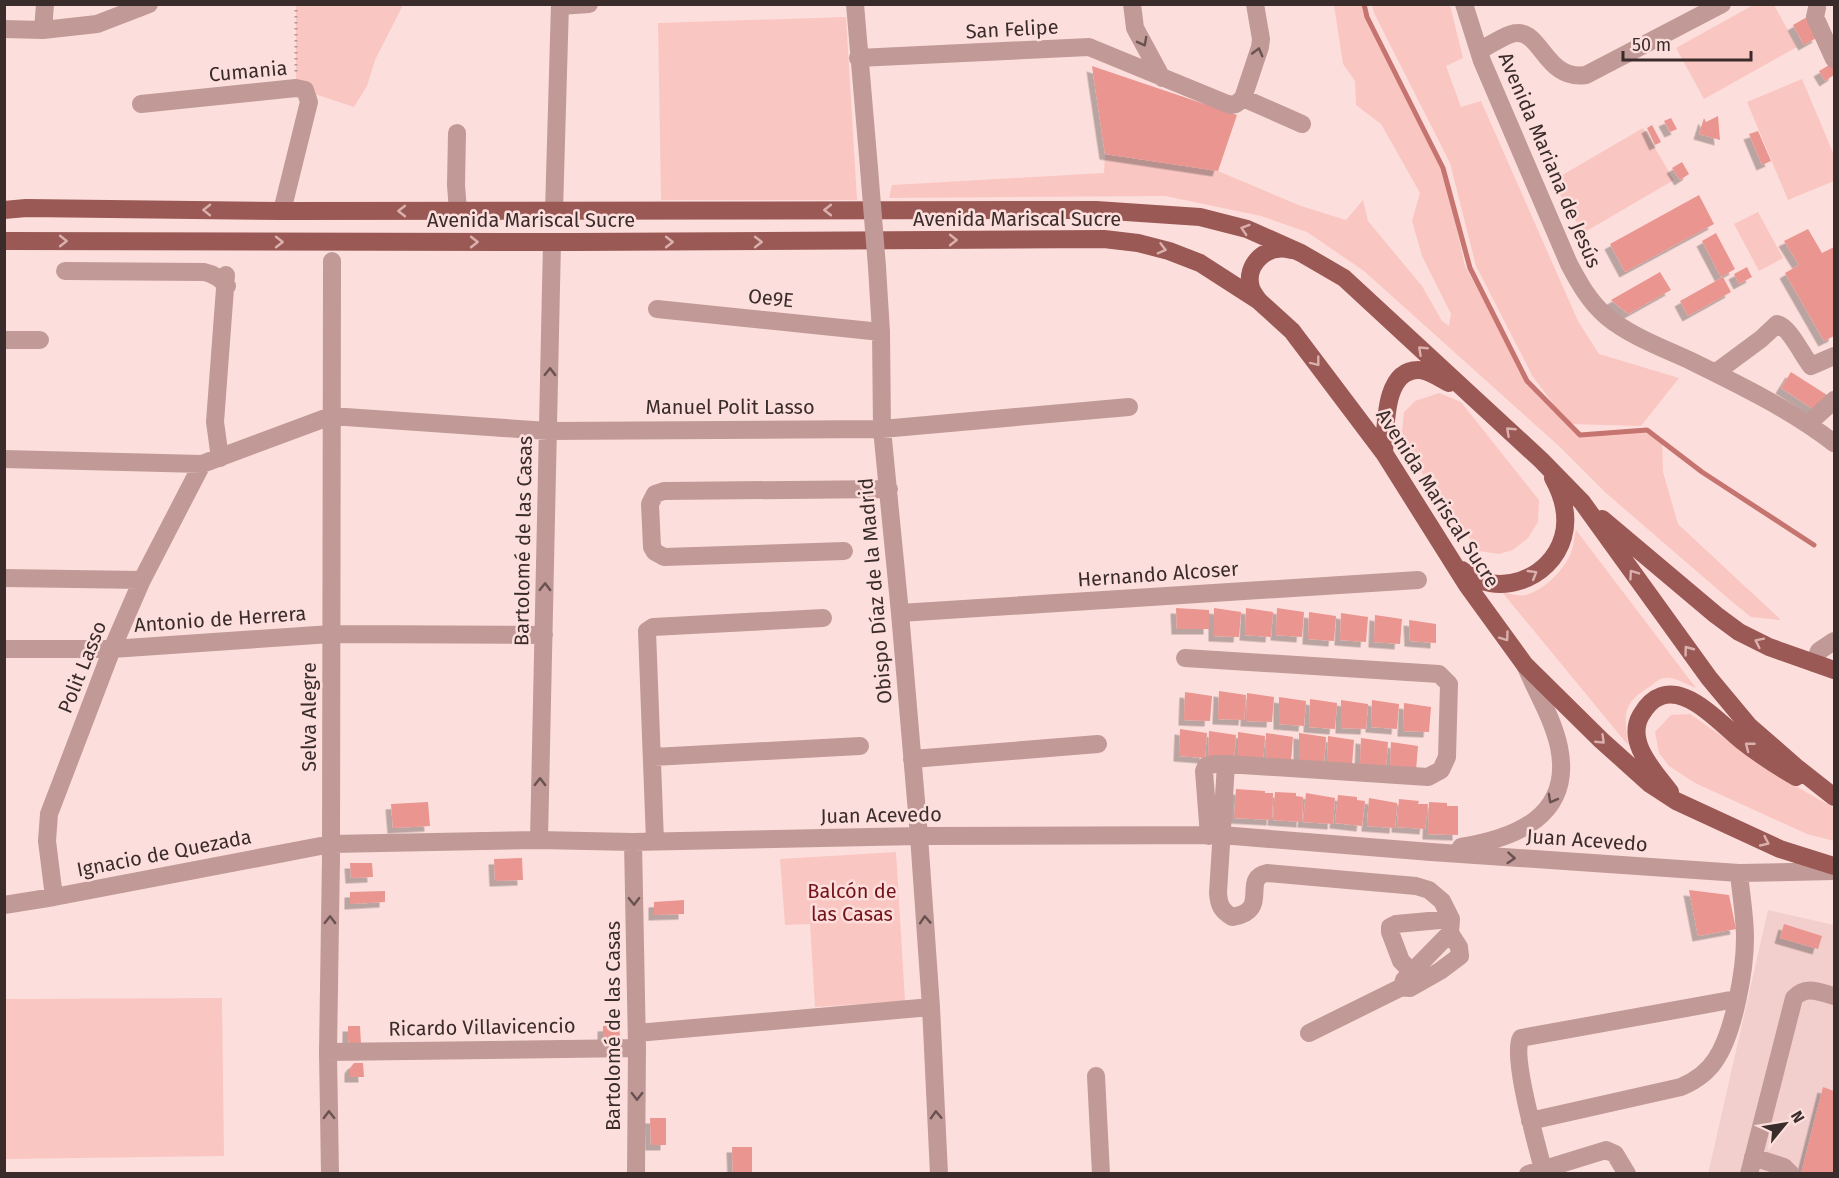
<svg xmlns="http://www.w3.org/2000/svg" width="1839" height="1178" font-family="'Fira Sans',sans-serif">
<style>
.built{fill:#f2cfcc}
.green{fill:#fac6c2}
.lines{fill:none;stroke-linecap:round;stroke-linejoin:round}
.stream{stroke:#c57470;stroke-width:5}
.building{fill:#ea9590;filter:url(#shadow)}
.path{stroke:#ad9694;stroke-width:3;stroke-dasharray:1.5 4.5;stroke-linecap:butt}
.minor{stroke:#c19a97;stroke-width:18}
.major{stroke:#9b5956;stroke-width:18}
.minor-bridge{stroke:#c19a97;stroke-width:18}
.oneway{stroke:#695251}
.oneway2{stroke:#dab0ad}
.labels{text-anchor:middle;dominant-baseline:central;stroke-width:5;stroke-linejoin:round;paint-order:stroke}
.street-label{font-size:20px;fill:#3a2c2b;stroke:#fcdfdc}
.park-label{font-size:20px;fill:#751119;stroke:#fcdfdc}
</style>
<defs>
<filter id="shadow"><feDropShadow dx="-5.5" dy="5.5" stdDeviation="0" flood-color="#0004"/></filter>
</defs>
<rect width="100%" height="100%" fill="#fcdfdc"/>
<!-- built -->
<path class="built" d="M1768,910L1834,925V1173L1708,1174Z"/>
<!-- green -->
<path class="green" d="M1755,4L1774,5L1797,47L1704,99L1676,48Z
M296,5H403L375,60L367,86L354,107L296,88Z
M1334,5H1364L1367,17L1443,168L1465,266L1527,381L1564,418L1533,377L1476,266L1450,163L1374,13L1372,5H1450L1463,58L1446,66L1461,107L1481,101L1578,321L1599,354L1679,378L1641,426L1569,424L1580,435L1641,431L1662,441L1663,472L1678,524L1781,620L1751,617L1730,600L1606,493L1560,447L1364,271L1307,232L1261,216L1165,196L889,198L892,185L1104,173L1105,154L1218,171L1301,206L1346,220L1363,200L1368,221L1422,286L1442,321L1449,326L1451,314L1422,256L1412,221L1420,193L1381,124L1356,105L1355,81L1343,64Z
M846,17L857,200H661L658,23Z
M1802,79L1834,155V181L1788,200L1747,102Z
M1643,128L1674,180L1583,233L1552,181Z
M1758,212L1783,258L1759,271L1734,224Z
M1439,393L1461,402L1539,500L1538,522L1528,538L1513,550L1499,554L1479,551L1410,457L1402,432L1404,412L1415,401Z
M1576,530L1696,688C1688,685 1678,679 1669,678C1662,677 1657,681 1652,685C1622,704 1624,711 1628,745L1502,592C1509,594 1518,596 1526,595C1544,590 1563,571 1571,553C1574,546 1574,537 1576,530Z
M1690,714L1785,780L1834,808V841L1807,834L1695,783L1669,766L1659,753L1655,732L1671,715Z
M896,852L905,1001L815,1007L810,924L785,925L780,859Z
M222,998L224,1156L5,1159V999Z"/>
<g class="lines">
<!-- stream -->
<path class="stream" d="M1364,4L1367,17L1443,168L1470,268L1527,381L1580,435L1647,430L1702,472L1814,545"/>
</g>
<!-- building -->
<path class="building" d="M1807,17L1818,37L1804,45L1793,25Z
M1831,64L1834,70V75L1825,81L1819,71Z
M1092,66L1237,115L1218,171L1105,154Z
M1718,116L1720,140L1699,134L1704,118L1706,122Z
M1671,118L1677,129L1670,132L1664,121Z
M1652,125L1661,142L1655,145L1647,128Z
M1758,131L1771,161L1762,165L1749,134Z
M1682,162L1689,174L1680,180L1672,168Z
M1699,195L1714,224L1625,272L1610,244Z
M1808,229L1822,253L1834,247V336L1824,341L1785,273L1799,265L1784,241Z
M1716,233L1735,269L1721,277L1702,241Z
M1747,267L1752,277L1739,284L1734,274Z
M1660,272L1671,290L1628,314L1611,300Z
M1723,277L1731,292L1688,316L1680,301Z
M1791,372L1827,395L1816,411L1781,388Z
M1176,608L1209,610V629H1177Z
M1214,608L1241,612L1239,637L1214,636Z
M1246,608L1273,612L1271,637L1245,635Z
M1277,608L1304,612L1302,637L1276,635Z
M1309,612L1336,616L1334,641L1308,639Z
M1341,613L1368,617L1366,642L1340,640Z
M1375,615L1402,619L1400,644L1374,642Z
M1409,620L1436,624V643L1410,641Z
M1219,691L1246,695L1244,720L1218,719Z
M1185,692L1212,696L1210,721L1184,720Z
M1247,693L1274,697L1272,722L1246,721Z
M1279,697L1306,701L1304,726L1279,724Z
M1310,699L1337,703L1335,729L1309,727Z
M1341,700L1368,704L1366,729L1341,728Z
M1372,700L1399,704L1397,729L1371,727Z
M1404,703L1431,707L1429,732L1403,731Z
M1180,729L1207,733L1205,758L1179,756Z
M1209,731L1236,735L1234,760L1208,759Z
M1238,732L1265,736L1263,760L1238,759Z
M1266,733L1293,737L1291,762L1265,760Z
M1299,733L1326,737L1324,762L1299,761Z
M1328,736L1354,740L1352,765L1327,763Z
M1361,738L1388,742L1386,767L1360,765Z
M1391,742L1418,746L1416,771L1390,769Z
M1236,789L1265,791V793H1273L1272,820L1234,818Z
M1275,792L1296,793V796L1303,797L1302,822L1273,820Z
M1306,793L1335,798L1333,824L1303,822Z
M1338,795L1357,797V800L1365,801L1362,826L1335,823Z
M1369,798L1397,803L1395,828L1367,826Z
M1399,799L1419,801L1418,804H1428L1425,829L1397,827Z
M428,802L430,826L393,828L391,804Z
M1429,802L1447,803V806H1458V835L1428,834Z
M522,858L523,880L495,881L494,859Z
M350,863H372L373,877L351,878Z
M1689,890L1729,895L1736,929L1698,936Z
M385,891V902L350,904V892Z
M684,900V914L654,915V902Z
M1784,924L1822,936L1818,949L1780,938Z
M619,1025L620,1037H603V1026Z
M348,1026H360L361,1044H351L348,1040Z
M354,1063H363L364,1077H350V1068Z
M1823,1087L1834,1091V1174H1801Z
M650,1118H666V1145H651Z
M732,1147H752V1174H733Z"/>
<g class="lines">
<!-- path -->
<path class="path" d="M296,4V72"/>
<!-- minor -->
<path class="minor" d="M855,4L869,168
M1132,4L1135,28L1162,78
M1464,4L1482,61L1569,264C1579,283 1589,301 1606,316C1630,336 1663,348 1691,361C1740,385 1791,410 1834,443
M560,6L589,4
M1817,8L1815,17L1834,59
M4,29L43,30L97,24L149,4
M43,30L45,4
M1479,51C1488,46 1508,33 1517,33C1542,32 1546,81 1586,75L1722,4
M858,58L1089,47L1230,105L1236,104L1243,98L1260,47L1261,39L1255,4
M1243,98L1302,124
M141,104L296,88L305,90L309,102L282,211
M457,133L456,185L458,211
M554,211L560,4
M877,267L881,332L882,429L900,613L919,836L931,1007L939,1174
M65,271L204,272C214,274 220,278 227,286
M657,309L881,332
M4,340H40
M1715,373L1761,339L1777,324C1790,327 1802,355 1811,366L1834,356
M1808,424L1834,400
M220,458L215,422L226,275
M4,459L202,464L331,416L548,431L882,429L1129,407
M844,551L664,557L655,552L652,547L650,504L655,494L664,491L889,489
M4,578L142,580
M900,613L1418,580
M4,649H112L331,634L544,635
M1185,658L1439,674L1449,684L1447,757L1441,770L1428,777L1226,764L1218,893C1219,905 1221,910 1232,917C1272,911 1240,878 1267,873L1416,886L1429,890L1442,901L1451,919L1450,933L1404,980L1402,987
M1814,663L1819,651L1834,641
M653,757L860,746
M912,759L1098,744
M1209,836L1204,771L1206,766L1215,764H1226
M539,840L552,242
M655,841L647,631L653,627L823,618
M633,842L637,1048L636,1174
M1461,847C1516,838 1573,816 1559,747C1553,719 1537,693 1526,667
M54,897L47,841L49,814L112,649L142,580L202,464
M4,905L54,897L331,844L539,840L633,842L919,836L1221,835L1431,852L1739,873L1834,871
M1412,972L1401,961L1390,932V927L1396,924L1451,919
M637,1033L931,1007
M1309,1033L1402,987L1410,988L1440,971L1460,956L1459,947L1450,933
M328,1052L637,1048
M1096,1076L1101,1174
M1530,1121L1681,1087C1695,1081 1708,1072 1716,1059C1734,1032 1745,970 1745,938C1745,917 1741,895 1739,873
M1753,1157L1784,1167L1791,1174
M1543,1169C1537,1146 1511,1055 1521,1038L1736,999
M330,1174L328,1052L331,858L332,261
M1528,1174L1606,1150L1615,1154L1627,1174
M1749,1174L1794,998C1806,985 1819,992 1834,996"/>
<!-- major -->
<path class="major" d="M4,210L26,208L282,211L1096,210L1200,217L1247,229L1301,253L1344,278L1541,460L1582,502L1709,678L1749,726L1796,767L1834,797
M4,241L573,242L1104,239L1138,243L1169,251L1200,263L1259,301L1292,331L1384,453L1467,585L1525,665L1601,740L1650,784L1676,801L1780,849L1834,866
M1259,301C1256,297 1253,293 1251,288C1244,264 1268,243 1291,250
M1384,453C1386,428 1383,369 1419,370C1428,370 1441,379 1449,383
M1602,519L1716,615L1739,632L1769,647L1834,670
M1462,570C1496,599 1551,580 1563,537C1569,516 1563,496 1553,478
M1670,792C1655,772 1625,742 1641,715C1670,665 1716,720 1742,741C1760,755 1777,766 1796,777"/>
<!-- minor-bridge -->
<path class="minor-bridge" d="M869,168L877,267"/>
</g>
<!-- one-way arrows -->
<defs><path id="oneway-chevron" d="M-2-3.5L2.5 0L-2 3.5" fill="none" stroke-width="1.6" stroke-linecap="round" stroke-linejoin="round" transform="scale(1.5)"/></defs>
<g class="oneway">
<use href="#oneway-chevron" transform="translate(1143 42) rotate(62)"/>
<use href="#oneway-chevron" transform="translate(1258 52) rotate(-75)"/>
<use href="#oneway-chevron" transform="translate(550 372) rotate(-89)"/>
<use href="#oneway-chevron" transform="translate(545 587) rotate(-89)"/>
<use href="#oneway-chevron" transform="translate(540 782) rotate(-89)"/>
<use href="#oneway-chevron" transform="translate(1552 799) rotate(119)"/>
<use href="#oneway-chevron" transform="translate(1511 858) rotate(4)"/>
<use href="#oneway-chevron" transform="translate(634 901) rotate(89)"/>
<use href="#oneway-chevron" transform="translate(330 920) rotate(-89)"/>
<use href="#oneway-chevron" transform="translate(925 920) rotate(-94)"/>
<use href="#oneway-chevron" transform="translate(637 1096) rotate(90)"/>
<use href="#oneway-chevron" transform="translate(329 1115) rotate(-91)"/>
<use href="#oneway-chevron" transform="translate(936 1115) rotate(-92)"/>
</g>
<g class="oneway2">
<use href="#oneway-chevron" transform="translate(207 210) rotate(-179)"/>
<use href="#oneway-chevron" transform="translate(828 210) rotate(180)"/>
<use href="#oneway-chevron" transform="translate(402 211) rotate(-180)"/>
<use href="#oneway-chevron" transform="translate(1245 229) rotate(-162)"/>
<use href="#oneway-chevron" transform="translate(953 240)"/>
<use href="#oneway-chevron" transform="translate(63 241)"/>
<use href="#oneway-chevron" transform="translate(279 242)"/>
<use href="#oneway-chevron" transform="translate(474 242)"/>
<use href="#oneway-chevron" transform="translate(669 242)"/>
<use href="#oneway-chevron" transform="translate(758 242)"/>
<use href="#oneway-chevron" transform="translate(1162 249) rotate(15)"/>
<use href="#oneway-chevron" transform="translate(1422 350) rotate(-137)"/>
<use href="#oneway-chevron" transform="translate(1316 362) rotate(52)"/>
<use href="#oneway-chevron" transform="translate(1510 431) rotate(-137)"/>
<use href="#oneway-chevron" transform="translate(1533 574) rotate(-31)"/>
<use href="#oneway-chevron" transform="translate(1633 574) rotate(-125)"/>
<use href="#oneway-chevron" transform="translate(1505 637) rotate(54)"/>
<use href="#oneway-chevron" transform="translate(1759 642) rotate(-154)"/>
<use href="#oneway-chevron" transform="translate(1688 650) rotate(-127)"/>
<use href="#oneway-chevron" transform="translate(1601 740) rotate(44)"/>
<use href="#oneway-chevron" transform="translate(1749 746) rotate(-142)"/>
<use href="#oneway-chevron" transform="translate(1765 842) rotate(25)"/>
</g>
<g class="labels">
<!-- street labels -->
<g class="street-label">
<text transform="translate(1012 29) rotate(-3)">San Felipe</text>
<text transform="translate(248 71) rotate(-5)">Cumania</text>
<text transform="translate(1550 160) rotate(67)">Avenida Mariana de Jesús</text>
<text x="1017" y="219">Avenida Mariscal Sucre</text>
<text x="531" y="220">Avenida Mariscal Sucre</text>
<text transform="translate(771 298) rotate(6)">Oe9E</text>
<text x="730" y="407">Manuel Polit Lasso</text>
<text transform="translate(1438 498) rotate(57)">Avenida Mariscal Sucre</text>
<text transform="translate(523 541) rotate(-89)">Bartolomé de las Casas</text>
<text transform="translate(1158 574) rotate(-4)">Hernando Alcoser</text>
<text transform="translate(875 591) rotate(-95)">Obispo Díaz de la Madrid</text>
<text transform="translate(220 619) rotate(-4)">Antonio de Herrera</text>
<text transform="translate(82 667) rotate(-68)">Polit Lasso</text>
<text transform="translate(309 717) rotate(-90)">Selva Alegre</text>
<text transform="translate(881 815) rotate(-1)">Juan Acevedo</text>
<text transform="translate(1587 840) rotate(4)">Juan Acevedo</text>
<text transform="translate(164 853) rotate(-11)">Ignacio de Quezada</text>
<text transform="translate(613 1026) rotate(-90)">Bartolomé de las Casas</text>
<text transform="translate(482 1027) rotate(-1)">Ricardo Villavicencio</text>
</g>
<!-- park labels -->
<g class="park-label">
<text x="852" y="891">Balcón de<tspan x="852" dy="23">las Casas</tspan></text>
</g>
</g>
<!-- border -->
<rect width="1839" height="1178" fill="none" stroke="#3a2c2b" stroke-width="12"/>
<!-- north arrow -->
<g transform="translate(1785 1124) rotate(60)" stroke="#fcdfdc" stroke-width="4.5" paint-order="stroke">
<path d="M0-4.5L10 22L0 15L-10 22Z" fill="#3a2c2b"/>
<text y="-9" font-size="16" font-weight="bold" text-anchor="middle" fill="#3a2c2b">N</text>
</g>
<!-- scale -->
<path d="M1623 51v9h128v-9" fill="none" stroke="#3a2c2b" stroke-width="3"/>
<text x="1632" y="51" font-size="18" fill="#3a2c2b" stroke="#fcdfdc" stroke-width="4.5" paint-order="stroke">50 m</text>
</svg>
